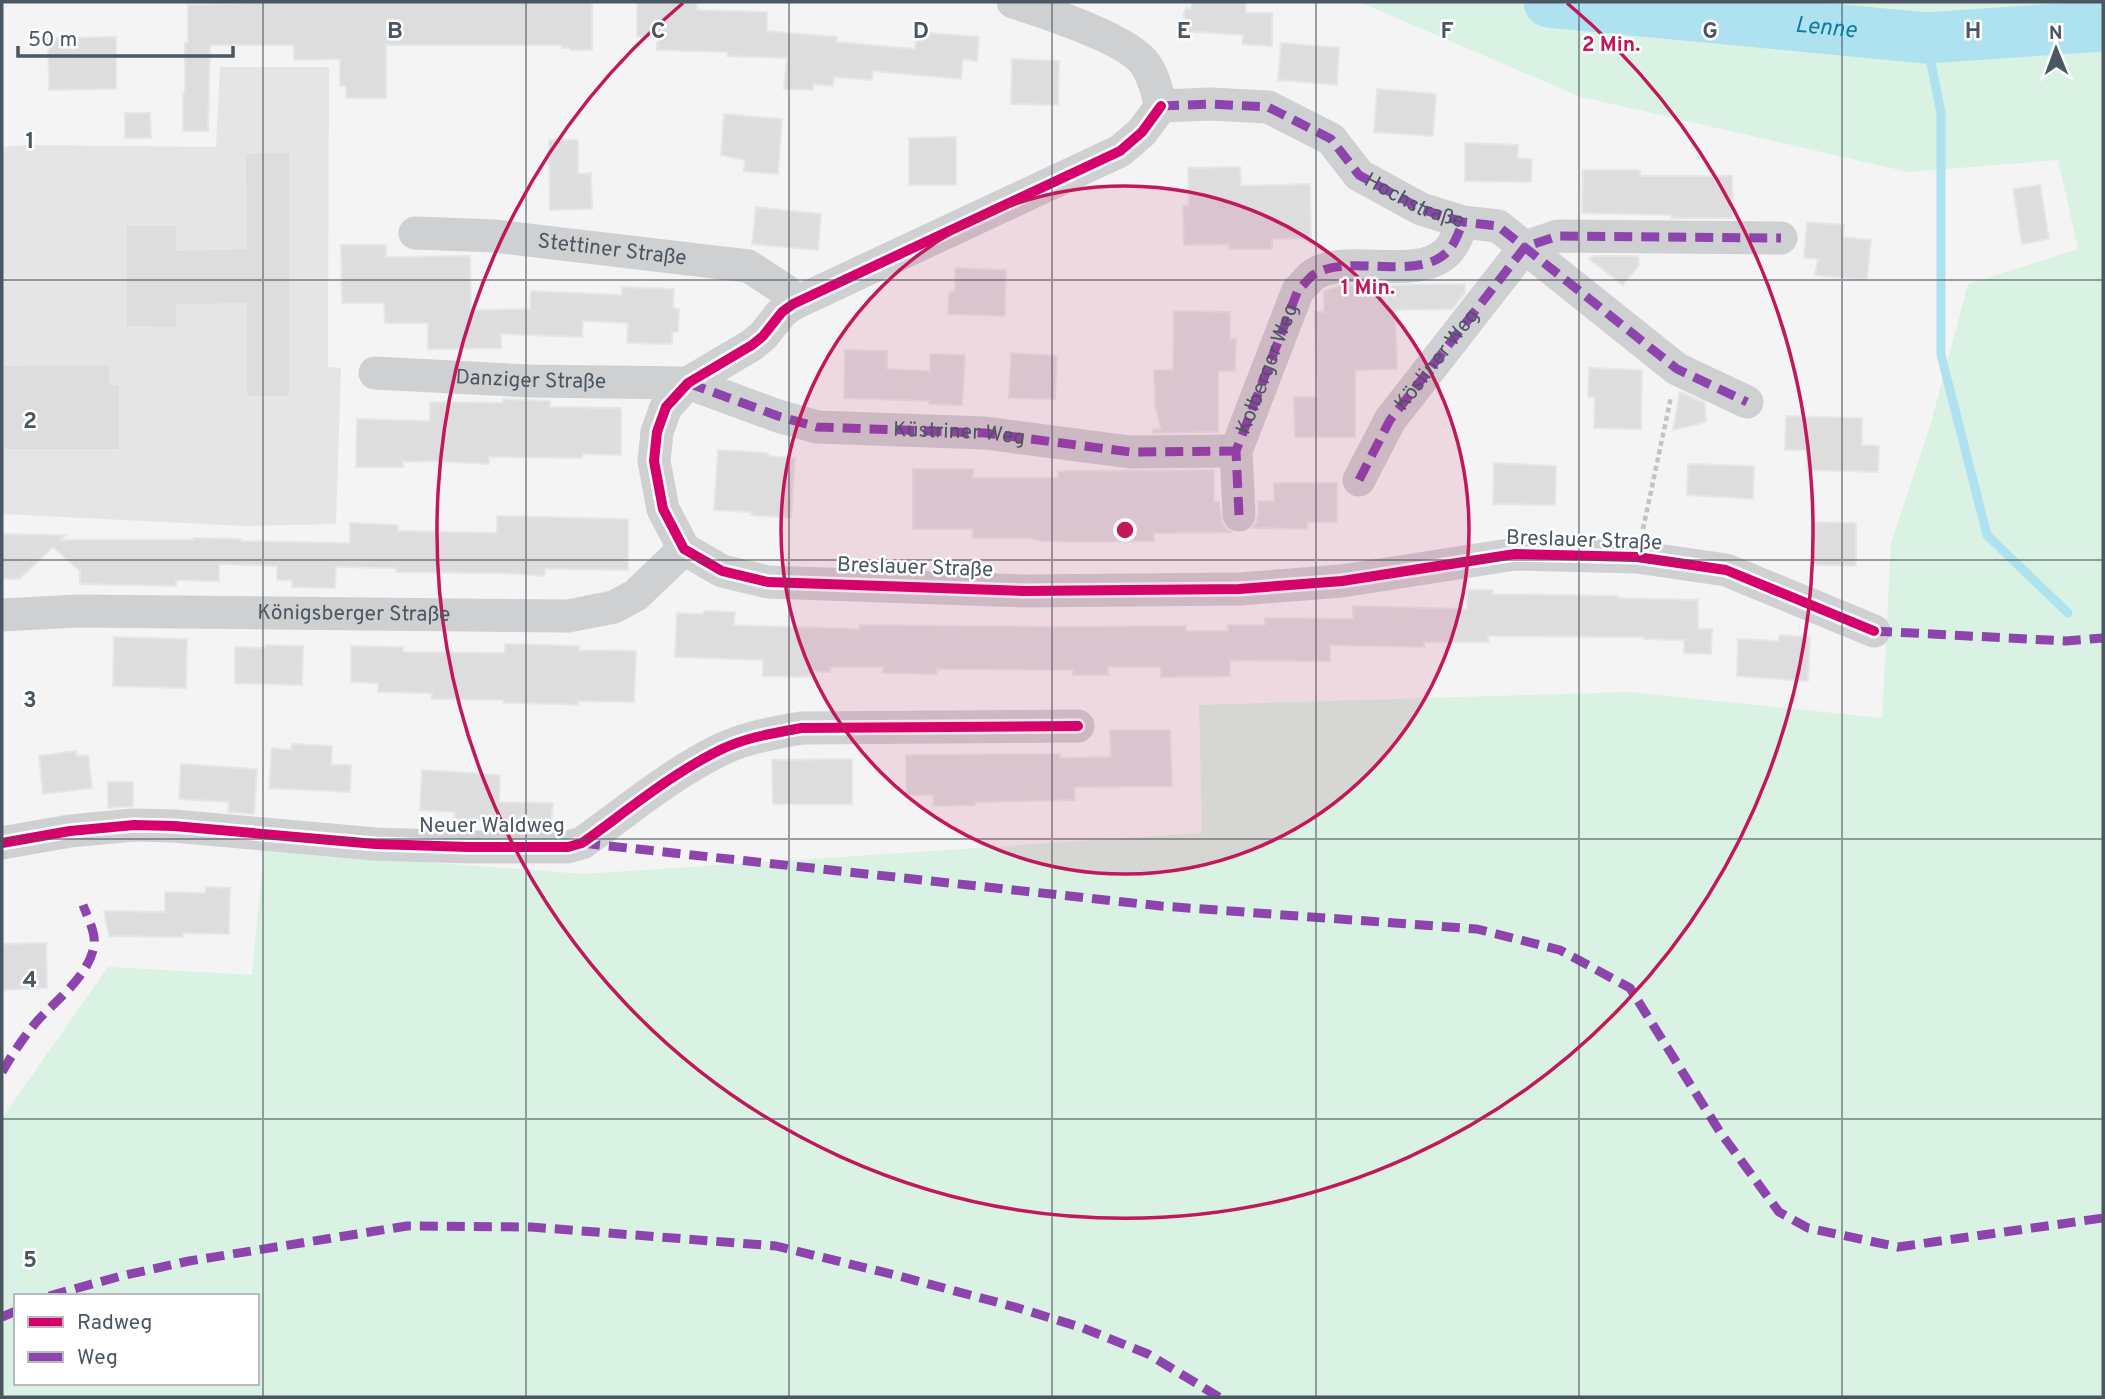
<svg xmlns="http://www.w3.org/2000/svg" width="2105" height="1399" font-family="Overpass,sans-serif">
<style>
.education{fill:#e6e5e6}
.green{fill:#d9f2e3;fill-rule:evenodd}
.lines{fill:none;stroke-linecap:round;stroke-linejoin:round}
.stream{stroke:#aee2f0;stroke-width:9}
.river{stroke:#aee2f0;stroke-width:51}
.building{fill:#ddddde;stroke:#e5e6e7;stroke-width:2}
.path{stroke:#bcc7c4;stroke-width:4.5;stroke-dasharray:5 3.5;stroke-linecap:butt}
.street{stroke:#ced0d2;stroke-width:33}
.quiet{stroke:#8e44ad;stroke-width:9;stroke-dasharray:18 9;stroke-linecap:butt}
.cycleway-casing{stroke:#fff;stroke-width:15}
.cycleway{stroke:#d6006c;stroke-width:10}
.grid{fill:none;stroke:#4a5661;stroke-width:2;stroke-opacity:0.55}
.ring{fill:none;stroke:#c2185b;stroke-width:3.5}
.labels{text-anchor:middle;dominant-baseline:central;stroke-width:5;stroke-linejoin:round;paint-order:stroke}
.street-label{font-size:21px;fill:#4a5661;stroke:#fff}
.water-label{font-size:23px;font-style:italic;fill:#0c7c9b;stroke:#fff}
.grid-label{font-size:23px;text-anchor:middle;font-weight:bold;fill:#4a5661;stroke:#fff;stroke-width:5;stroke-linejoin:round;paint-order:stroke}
.centre{fill:#c2185b;stroke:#fff;stroke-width:3.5}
.ring-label{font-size:21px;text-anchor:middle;font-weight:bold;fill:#c2185b;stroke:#fff;stroke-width:5;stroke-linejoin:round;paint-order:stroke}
</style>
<rect width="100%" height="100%" fill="#f4f4f4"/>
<!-- education -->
<path class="education" d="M220,67H329L328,367L341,368L336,524L244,526L2,514V147L28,145L216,147Z"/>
<!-- green -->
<path class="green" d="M1359,2H2103V1397H2V1118L108,967L252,975L264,850L584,874L1202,833L1199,705L1629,692L1882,718L1891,543L1931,423L1968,284L2078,249L2058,160L1908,172L1578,96ZM16,1296H257V1383H16Z"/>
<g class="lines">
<!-- stream -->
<path class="stream" d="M1926,38L1941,113V355L1987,535L2068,613"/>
<!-- river -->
<path class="river" id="s1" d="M1549,2L1926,38L2103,26"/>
</g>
<!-- building -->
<path class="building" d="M247,2H592V50H570V48H562V45H386V98H346V86H340V59L294,60V45H210L208,131H183V93H185V43H188V5L247,3Z
M637,2H697V10L767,12V31L837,37V42L915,49L917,32L979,37L977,61L963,59L961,79L873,71L872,80L834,77L833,86L814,84L813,90L784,89L787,58L727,56L728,52L657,50V37L637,36Z
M1192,2H1246V13H1272V46L1242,44L1243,35L1183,31L1184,14L1186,8L1191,9Z
M116,37V89L49,90L48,38Z
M1281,43L1339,48L1337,85L1278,80Z
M1012,59L1059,61L1058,105L1011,104Z
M1377,89L1436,94L1433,136L1374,132Z
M125,113H150L151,138H125Z
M724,114L782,119L778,174L744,171L745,160L721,155Z
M956,137V185H909V138Z
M549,140H578V174L591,173L592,209L550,210Z
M1465,143L1518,145V158L1532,159L1531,182L1465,181Z
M290,152V397H246V304L177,305V328L126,327V225H177V250L246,248L245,153Z
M1240,167L1241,186L1310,184L1311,238L1272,239V249H1229V244L1184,245L1183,206H1189L1188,168Z
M1583,170H1640V176H1732L1733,218H1672V215L1582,213Z
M2040,185L2049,239L2022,244L2013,189Z
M756,207L821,214L818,250L752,244Z
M1807,222L1844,225L1843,237L1871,240L1867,280L1815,275L1818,259L1804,258Z
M341,245H386V257L470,256L471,310L530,309L531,291L622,295V287L674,289L673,308L679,309L678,332H672V344L627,343L628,323L583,321L582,337L501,334V348L428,349V323H385L384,303H342Z
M1592,256H1638L1639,265L1623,285L1589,259Z
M955,268L1006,270L1005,316L948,314L949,292L955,291Z
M1465,284V293L1452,309L1395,310L1397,369L1355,370V437H1295L1294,397H1317L1315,312H1324V291L1340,286Z
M1174,311L1230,312V339H1236L1235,371H1218V432L1153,433V430L1161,429L1155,405L1154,370H1173Z
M845,350L887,351V369L930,371V354L965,355L962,405L929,404V401L844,398Z
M1011,353L1057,356L1055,399L1009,398Z
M110,364V384H120V450H2V365Z
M1589,368L1642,370L1641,429L1594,428L1595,397H1588Z
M1680,392L1705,403L1706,422L1673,430Z
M503,399L550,401V407L621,408V455L583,454L582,458L489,457V464L430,461L403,462V467H356L357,419L430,421V402L503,403Z
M1786,416L1862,418V445L1879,446L1878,472L1807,470V450H1785Z
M718,450L768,453V456L795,458L791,518L751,515L752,512L714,510Z
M1494,463L1556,466L1555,505L1493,504Z
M1688,464L1754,466L1753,499L1687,495Z
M913,469H973V478H1058V471L1214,470V502H1219L1223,525L1231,532L1154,533V541L1084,542L1042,541L1031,538H973V529H913Z
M1274,483H1337V522H1307V529L1252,528L1256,523L1258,515V501H1274Z
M497,516L628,519V570L545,569L544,576L505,573L396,572V568L336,567L335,588L292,587V580H277V566L219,564V581L176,580V586L80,584V571L53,547L19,579H2V534L66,535L60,540H194V538L241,539V541L350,543V523L398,525V531L497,533Z
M1813,522L1856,523V566L1813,565Z
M1467,590H1493V594L1618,596V598L1698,600V629H1712L1711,654L1684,653V640L1644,639V637L1488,636L1489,642H1424V647L1330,645V661L1230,660V676L1161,677V667H1108V675H1073V670L937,669V674L882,673L883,667H830V672L811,671L810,677L763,676V660L675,657L677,613L704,614V611L735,612L734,625L859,629L860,625L1057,627L1186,626V631H1228V625H1265V618L1353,619V606L1467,609Z
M1779,635L1810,637L1808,681L1737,676L1738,639L1779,641Z
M114,637L187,639L186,688L113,686Z
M505,644L579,646V650L636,651L634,702L578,701V705L562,704L504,703V700L432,699V693L378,692V683L351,682V646L403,647V652L505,653Z
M266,645L303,646L302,685L235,683V647L266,648Z
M1110,730H1170L1172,786L1074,787L1075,800L975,802V805L933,806L934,795H906V755L1060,754V758L1111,757Z
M292,744L332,746L331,765H351L350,792L269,788L272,748L291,750Z
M76,751V756L88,755L92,788L43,794L39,756Z
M852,759V804H773L772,760Z
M181,764L257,769L254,814L228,812L229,802L179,799Z
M422,770L500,775L499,802L553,803L551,828H497V821L454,819L455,812L420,810Z
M108,782H133V806L108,808Z
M206,887L230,888L229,934L183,933V937L109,936L104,911L165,912V892L205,893Z
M46,943L47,988L2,990V944Z"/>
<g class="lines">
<!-- path -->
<path class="path" d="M1643,529L1671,397"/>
<!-- street -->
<g class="street">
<path d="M1013,2C1044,12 1129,39 1146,65C1154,77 1157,92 1161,106"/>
<path d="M1161,106L1142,132L1120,151L793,304L782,312L763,336L752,345L688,383L666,407L657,432L654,461L663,509L684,549L722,571L768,582L1024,591L1239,589L1342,581L1515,554L1637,557L1726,570L1874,631"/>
<path d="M1161,106L1211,104L1268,107L1331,139L1359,175L1421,209L1463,222L1498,226L1677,369L1747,402"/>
<path id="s2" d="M415,233L495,236L748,266L785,290L793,304"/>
<path id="s3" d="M375,373L529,381L688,383L778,416L817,427L985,433L1130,452L1236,451"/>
<path d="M1359,480L1390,420L1525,247L1558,236L1781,238"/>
<path id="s4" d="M1239,515L1236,451L1298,290C1303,286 1308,279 1313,275C1347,252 1418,283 1448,251C1455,244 1459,231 1463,222"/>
<path id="s5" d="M2,615L77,611L568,616L614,607L636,595L684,549"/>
<path d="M2,843L70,831L134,825L174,826L375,844L469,847H568L582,843C627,811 672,773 722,749C747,737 775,733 801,728L1078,726"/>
</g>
<!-- quiet -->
<g class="quiet">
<path id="s6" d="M1161,106L1211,104L1268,107L1331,139L1359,175L1421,209L1463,222L1498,226L1677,369L1747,402"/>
<path d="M688,383L778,416L817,427L985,433L1130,452L1236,451"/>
<path id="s7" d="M1359,480L1390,420L1525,247L1558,236L1781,238"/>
<path d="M1239,515L1236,451L1298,290C1303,286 1308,279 1313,275C1347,252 1418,283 1448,251C1455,244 1459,231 1463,222"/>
<path d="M1874,631L2066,641L2103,638"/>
<path d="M582,843L1161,906L1477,929L1560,950L1630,988L1720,1132L1779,1212L1808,1228L1898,1247L2103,1218"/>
<path d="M2,1072C13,1053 25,1035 39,1019C58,999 89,975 94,946C96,933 88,918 83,905"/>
<path d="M49,1296L121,1276L189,1261L407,1226L531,1227L776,1246L899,1276L1015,1307L1083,1328L1148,1354L1219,1397"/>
<path d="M2,1317L16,1311"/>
</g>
<defs>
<path id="cycleway" d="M1161,106L1142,132L1120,151L793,304L782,312L763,336L752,345L688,383L666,407L657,432L654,461L663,509L684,549L722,571L768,582L1024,591L1239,589L1342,581L1515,554L1637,557L1726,570L1874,631
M2,843L70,831L134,825L174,826L375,844L469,847H568L582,843C627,811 672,773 722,749C747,737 775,733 801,728L1078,726"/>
</defs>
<!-- cycleway casing -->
<use href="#cycleway" class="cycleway-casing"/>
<!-- cycleway -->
<use href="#cycleway" class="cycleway"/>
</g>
<!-- grid -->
<path class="grid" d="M263,2V1397M526,2V1397M789,2V1397M1052,2V1397M1316,2V1397M1579,2V1397M1842,2V1397M2,280H2103M2,560H2103M2,839H2103M2,1119H2103"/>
<!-- distance rings -->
<circle cx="1125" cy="530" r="344" fill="#c2185b" fill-opacity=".12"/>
<g class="ring">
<circle cx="1125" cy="530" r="344"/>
<path d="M1567 3A688 688 0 1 1 683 3"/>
</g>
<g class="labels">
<!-- street labels -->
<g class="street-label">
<text stroke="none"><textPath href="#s6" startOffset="285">Hochstraße</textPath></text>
<text stroke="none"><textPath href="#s2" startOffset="198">Stettiner Straße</textPath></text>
<text stroke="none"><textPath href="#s7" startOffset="144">Kösliner Weg</textPath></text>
<text stroke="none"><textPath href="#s4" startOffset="152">Kolberger Weg</textPath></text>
<text stroke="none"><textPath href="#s3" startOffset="156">Danziger Straße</textPath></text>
<text stroke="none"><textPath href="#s3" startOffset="592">Küstriner Weg</textPath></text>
<text transform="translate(1584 541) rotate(2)">Breslauer Straße</text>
<text transform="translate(915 568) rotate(2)">Breslauer Straße</text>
<text stroke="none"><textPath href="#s5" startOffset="352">Königsberger Straße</textPath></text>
<text x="492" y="826">Neuer Waldweg</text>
</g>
<!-- water labels -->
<g class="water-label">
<text stroke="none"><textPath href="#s1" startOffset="278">Lenne</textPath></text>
</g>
</g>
<g class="grid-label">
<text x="395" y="38">B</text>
<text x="658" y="38">C</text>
<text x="921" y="38">D</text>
<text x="1184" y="38">E</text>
<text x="1447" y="38">F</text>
<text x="1710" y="38">G</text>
<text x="1973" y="38">H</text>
<text x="30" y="148">1</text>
<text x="30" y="428">2</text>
<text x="30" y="707">3</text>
<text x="30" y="987">4</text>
<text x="30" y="1267">5</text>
</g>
<circle cx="1125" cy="530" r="10" class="centre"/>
<g class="ring-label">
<text x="1611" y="51">2 Min.</text>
<text x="1368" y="294">1 Min.</text>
</g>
<!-- border -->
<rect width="2105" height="1399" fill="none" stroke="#4a5661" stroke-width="7"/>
<!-- legend -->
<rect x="14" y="1294" width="245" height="91" fill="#ffffff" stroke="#b7bbc0" stroke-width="2"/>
<rect x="28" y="1317" width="35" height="10" fill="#d6006c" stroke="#b7bbc0" stroke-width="2"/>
<text x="77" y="1329" font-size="21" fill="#4a5661">Radweg</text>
<rect x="28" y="1352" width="35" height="10" fill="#8e44ad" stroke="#b7bbc0" stroke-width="2"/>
<text x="77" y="1364" font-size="21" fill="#4a5661">Weg</text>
<!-- north arrow -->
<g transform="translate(2056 49) rotate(359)" stroke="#ffffff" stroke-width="5" paint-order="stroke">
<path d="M0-5L12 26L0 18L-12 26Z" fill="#4a5661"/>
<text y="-10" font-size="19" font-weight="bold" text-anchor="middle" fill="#4a5661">N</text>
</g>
<!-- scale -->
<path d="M18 46v10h215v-10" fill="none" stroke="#4a5661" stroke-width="3.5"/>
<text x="28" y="46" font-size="21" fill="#4a5661" stroke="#ffffff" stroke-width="5" paint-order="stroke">50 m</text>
</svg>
